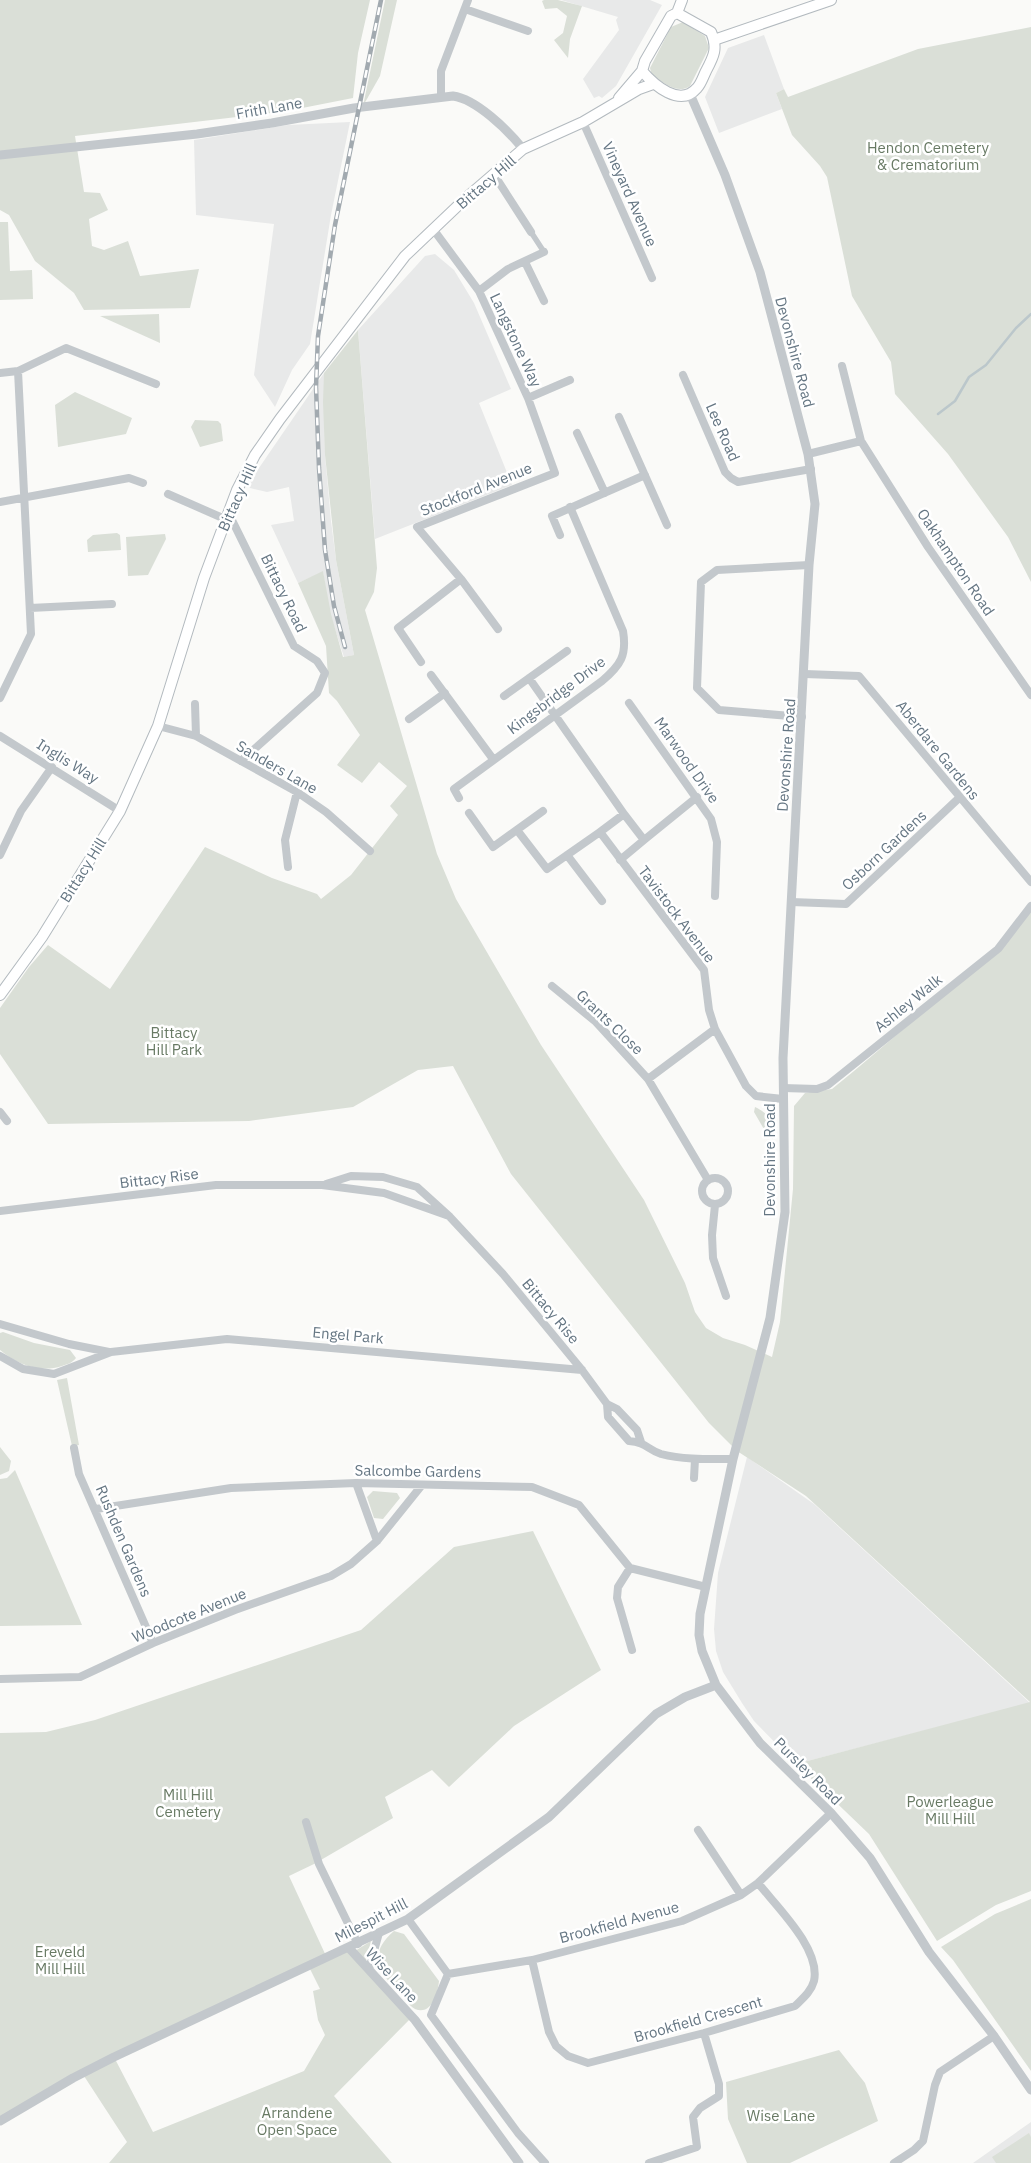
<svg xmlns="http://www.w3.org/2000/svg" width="1031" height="2163" font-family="'IBM Plex Sans',sans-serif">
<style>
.built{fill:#e8e9e9}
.green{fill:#dadfd7}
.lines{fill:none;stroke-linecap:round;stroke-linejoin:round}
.stream{stroke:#bbc7cb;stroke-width:2.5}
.secondary-casing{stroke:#b3babf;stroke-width:12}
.pedestrian{stroke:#c3c8cc;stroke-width:5.5}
.minor{stroke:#c3c8cc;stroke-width:8}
.tertiary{stroke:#c3c8cc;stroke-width:9}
.secondary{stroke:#fff;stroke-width:10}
.rail-casing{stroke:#a2aab0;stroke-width:4.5}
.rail{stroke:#fff;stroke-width:2.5;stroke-dasharray:8;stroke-linecap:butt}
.labels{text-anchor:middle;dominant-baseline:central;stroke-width:5;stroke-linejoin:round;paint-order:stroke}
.street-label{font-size:15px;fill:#657683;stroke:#fff}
.park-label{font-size:15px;fill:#687a64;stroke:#fff}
</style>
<rect width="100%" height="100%" fill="#fafaf8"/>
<!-- built -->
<path class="built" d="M561,0H650L662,5L616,86L602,98L599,96L594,98L583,79L619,30L616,20L618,17Z
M764,35L784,89L776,93L782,109L719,133L705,97L728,48Z
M350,122L331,215L310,344L292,370L275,407L254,375L274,224L196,215L194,140L288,125Z
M435,254L454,270L474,303L511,389L479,403L512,485L375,539L358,330L425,256Z
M324,373L325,455L331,521L336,560L354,655L344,657L330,614L323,572L298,583L271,525L294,521L289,487L267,492L246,487Z
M747,1457L814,1504L1030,1703L796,1764L754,1721L742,1703L723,1672L716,1651L714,1629L718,1573Z
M1031,2122V2163H973Z"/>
<!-- green -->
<path class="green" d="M0,0H370L358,53L353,98L287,111L75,136L84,192L100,193L108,210L89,219L92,246L104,250L128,241L140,276L199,269L190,308L84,310L74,293L35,261L9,215L0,210Z
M385,0H397L380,76L363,106Z
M544,0H558L582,6L570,39L568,58L554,40L563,33L567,16L557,8L545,9L542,1Z
M683,22L705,36L709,48L690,86C677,95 664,82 652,76L650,68L671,27Z
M1031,27V582L1008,537L948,454L895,394L891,362L852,296L827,177L820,166L792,135L776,93L784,89L788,97L918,49Z
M0,222H8L10,271L32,270L33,299L0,300Z
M159,314L160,343L100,316Z
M358,330L377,568L374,592L365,610L437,854L456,899L541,1045L644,1200L685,1283L695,1312L706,1328L723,1338L745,1345L772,1357L780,1322L793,1189L794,1106L805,1093L832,1089L854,1071L998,949L1031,911V1891L996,1905L937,1941L869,1834L796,1764L1030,1702L806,1496L737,1451L709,1423L511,1174L453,1066L418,1070L353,1107L249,1121L48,1124L0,1054V1008L29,967L48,945L110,989L205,847L272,878L317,894L321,899L351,875L398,815L390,806L407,786L379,762L362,783L337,765L360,735L337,701L329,693L326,646L298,583L323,571L331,614L343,657L354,655L336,560L325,455L323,402L324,373Z
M75,392L132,418L126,434L58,447L55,405Z
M195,420L218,421L221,424L223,441L200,447L191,427Z
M117,533L120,535L121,550L88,552L87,540L93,535Z
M165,534L166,539L148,575L128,576L126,537Z
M755,1107C771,1115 773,1121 773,1139L768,1136L754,1112Z
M3,1332L34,1343L70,1350L76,1358C72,1363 68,1364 62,1366C40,1373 18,1365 0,1350V1333Z
M67,1378L79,1445L72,1446L57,1380Z
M0,1447L11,1461L9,1471L0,1475Z
M15,1470L82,1625L0,1626V1479L7,1478Z
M373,1491L397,1493L400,1498L383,1519L374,1518L367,1497Z
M533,1531L601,1670L514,1726L449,1787L432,1770L385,1797L393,1818L314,1864L289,1876L327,1958L348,1948L412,2017L334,2096L392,2163H109L127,2142L84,2076L115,2059L153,2132L304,2071L325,2035L318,2020L313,1991L320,1989L309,1967L114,2057L0,2121V1733L46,1732L95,1720L361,1630L454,1547Z
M1031,1899V2071L953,1960L941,1947L995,1914Z
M394,1931L404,1934L439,1981C438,1992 432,2016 415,2009C409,2006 404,1997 399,1993C379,1972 367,1954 394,1931Z
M371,1941L366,1961L355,1951Z
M839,2050L865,2083L878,2121L790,2163H747L728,2119L726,2082Z
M1029,2133L1031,2137V2163H996L992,2157Z"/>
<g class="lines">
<!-- stream -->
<path class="stream" d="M938,414L955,401L969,377L986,365L1016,328L1031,314"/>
<defs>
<path id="secondary" d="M677,13L682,0
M714,40L831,0
M619,98L642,71L645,61L671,16L677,13L711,32C718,48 714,56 706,71C703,77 701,84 697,88C680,108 654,85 642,71
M0,995L42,937L120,811L158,726L204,578L237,490L255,455L280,419L405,256L466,198L523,149L583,122L639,89L653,84"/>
</defs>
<!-- secondary casing -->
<use href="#secondary" class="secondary-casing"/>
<!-- pedestrian -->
<path class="pedestrian" d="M531,232L544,252"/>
<!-- minor -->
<path class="minor" d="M465,9L528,31
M441,97V71L468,0
M583,122L652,278
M493,173L531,232
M433,229L479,291L528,398L555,473L417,527L461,579L498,629
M525,262L544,301
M479,291L508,269L544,252
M842,366L861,441L928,547L1031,695
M0,373L18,371L66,348L156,384
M683,375L725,472L731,478L738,482L811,469
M528,398L570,380
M619,417L667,525
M577,433L605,493
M808,454L861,441
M168,494L225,519
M0,502L129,478L143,483
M228,512L294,646L317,661L325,673L317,693L241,761
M560,535L552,516L645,475
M30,608L112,604
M421,662L398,628L461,579
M805,674L859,676L1031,882
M431,675L493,759
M529,678L624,814
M504,696L567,651
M0,698L31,634L18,371
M629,703L711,819L717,842L715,896
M195,704L196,736
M802,717L719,710L697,688L701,582L717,570L809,565
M409,719L445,693
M158,726L196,736L297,792L326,812L370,851
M0,736L120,811
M459,798L454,789L602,681C621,665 627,655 623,631L570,507
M469,813L493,847L543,811
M517,830L547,869L600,832
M644,840L697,797
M0,855L21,811L52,767
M567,855L602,901
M620,860L644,840L624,814L600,832L704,970L709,1010L715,1029L746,1086L756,1096L783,1099
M288,867L285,840L297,792
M791,902L846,904L959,798
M552,986L596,1022L648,1079L708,1180
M648,1079L715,1029
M783,1088L817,1089L828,1085L998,949L1031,906
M0,1112L7,1121
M702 1191a13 13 0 1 1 26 0a13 13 0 1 1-26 0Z
M326,1184L351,1176L383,1177L417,1187L449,1216L503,1274L582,1370L607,1404L617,1409L637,1430L641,1442
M715,1205L712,1235L713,1258L726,1296
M0,1211L216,1185H322L384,1193L449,1216
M0,1324L69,1344L109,1352
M0,1356L23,1369L54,1374L111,1352L227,1339L582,1370
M607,1404L608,1417L629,1441C646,1442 648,1450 661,1454C684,1460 709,1459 733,1459
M74,1448L79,1474L153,1643
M694,1478L695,1459
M356,1483L377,1541
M96,1509L231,1488L356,1483L532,1487L579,1505L630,1568L706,1587
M630,1568L618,1587L617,1598L632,1650
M0,1679L80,1677L153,1643L235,1610L331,1576L351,1564L377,1541L422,1485
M306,1822L319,1864L358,1944
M698,1830L741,1895
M408,1919L448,1974L532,1960L682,1921L741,1895L758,1883L831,1813
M532,1960L549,2032L556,2046L568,2056L588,2063L704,2033L795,2006C802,1999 811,1992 814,1981C821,1949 777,1907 758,1883
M369,1969L379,1933
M448,1974L431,2015L518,2133L545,2163
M649,2163L697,2147L693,2117L700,2108L719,2096V2084L704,2033
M894,2163L914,2150L923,2141L935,2085L940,2072L994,2036"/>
<!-- tertiary -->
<path class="tertiary" d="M690,94L725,175L760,272L808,454L815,504L809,565L783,1058L785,1212L770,1318L733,1459L700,1614L699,1635L702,1651L716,1685L760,1743L831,1813L870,1858L929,1952L994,2036L1031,2090
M0,155L197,134L272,123L354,108L453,96C476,99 508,130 523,149
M349,1948L415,2020L519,2163
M0,2121L73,2078L114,2057L408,1919L549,1817L656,1714L685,1697L716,1685"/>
<!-- secondary -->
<use href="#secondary" class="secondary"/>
<defs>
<path id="rail" d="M345,647L334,606L325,550L319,468L316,387L318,336L335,225L381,0"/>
</defs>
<!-- rail casing -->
<use href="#rail" class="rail-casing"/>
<!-- rail -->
<use href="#rail" class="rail"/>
</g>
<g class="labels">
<!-- street labels -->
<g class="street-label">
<text transform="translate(269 108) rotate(-10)">Frith Lane</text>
<text transform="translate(486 182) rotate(-41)">Bittacy Hill</text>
<text transform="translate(630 194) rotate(66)">Vineyard Avenue</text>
<text transform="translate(516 340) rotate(65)">Langstone Way</text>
<text transform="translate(795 352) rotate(75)">Devonshire Road</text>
<text transform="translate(723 432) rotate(66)">Lee Road</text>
<text transform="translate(476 489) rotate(-22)">Stockford Avenue</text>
<text transform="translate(237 497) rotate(-66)">Bittacy Hill</text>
<text transform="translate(956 562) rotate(56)">Oakhampton Road</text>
<text transform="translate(284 593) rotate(64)">Bittacy Road</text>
<text transform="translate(556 695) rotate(-37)">Kingsbridge Drive</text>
<text transform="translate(938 750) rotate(51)">Aberdare Gardens</text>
<text transform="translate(786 755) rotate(-86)">Devonshire Road</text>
<text transform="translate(687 760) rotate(55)">Marwood Drive</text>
<text transform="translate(68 761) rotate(32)">Inglis Way</text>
<text transform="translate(277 767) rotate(30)">Sanders Lane</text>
<text transform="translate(884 850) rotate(-43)">Osborn Gardens</text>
<text transform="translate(83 870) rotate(-58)">Bittacy Hill</text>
<text transform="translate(677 914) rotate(53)">Tavistock Avenue</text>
<text transform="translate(908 1003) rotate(-39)">Ashley Walk</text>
<text transform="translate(610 1022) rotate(44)">Grants Close</text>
<text transform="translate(769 1160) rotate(-90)">Devonshire Road</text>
<text transform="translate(159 1178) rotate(-7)">Bittacy Rise</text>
<text transform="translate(551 1311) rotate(50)">Bittacy Rise</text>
<text transform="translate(348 1335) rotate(5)">Engel Park</text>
<text transform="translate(418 1471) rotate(1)">Salcombe Gardens</text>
<text transform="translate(124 1541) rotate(67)">Rushden Gardens</text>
<text transform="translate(189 1615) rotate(-22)">Woodcote Avenue</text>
<text transform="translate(808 1771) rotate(45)">Pursley Road</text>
<text transform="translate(371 1920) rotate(-27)">Milespit Hill</text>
<text transform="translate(619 1922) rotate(-15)">Brookfield Avenue</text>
<text transform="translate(392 1975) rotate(47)">Wise Lane</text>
<text transform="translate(698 2019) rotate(-16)">Brookfield Crescent</text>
</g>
<!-- park labels -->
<g class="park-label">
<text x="928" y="147">Hendon Cemetery<tspan x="928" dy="17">&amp; Crematorium</tspan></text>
<text x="174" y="1032">Bittacy<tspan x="174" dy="17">Hill Park</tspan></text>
<text x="188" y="1794">Mill Hill<tspan x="188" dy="17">Cemetery</tspan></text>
<text x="950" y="1801">Powerleague<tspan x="950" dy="17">Mill Hill</tspan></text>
<text x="60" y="1951">Ereveld<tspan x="60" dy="17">Mill Hill</tspan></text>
<text x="297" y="2112">Arrandene<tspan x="297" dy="17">Open Space</tspan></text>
<text x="781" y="2115">Wise Lane</text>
</g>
</g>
</svg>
